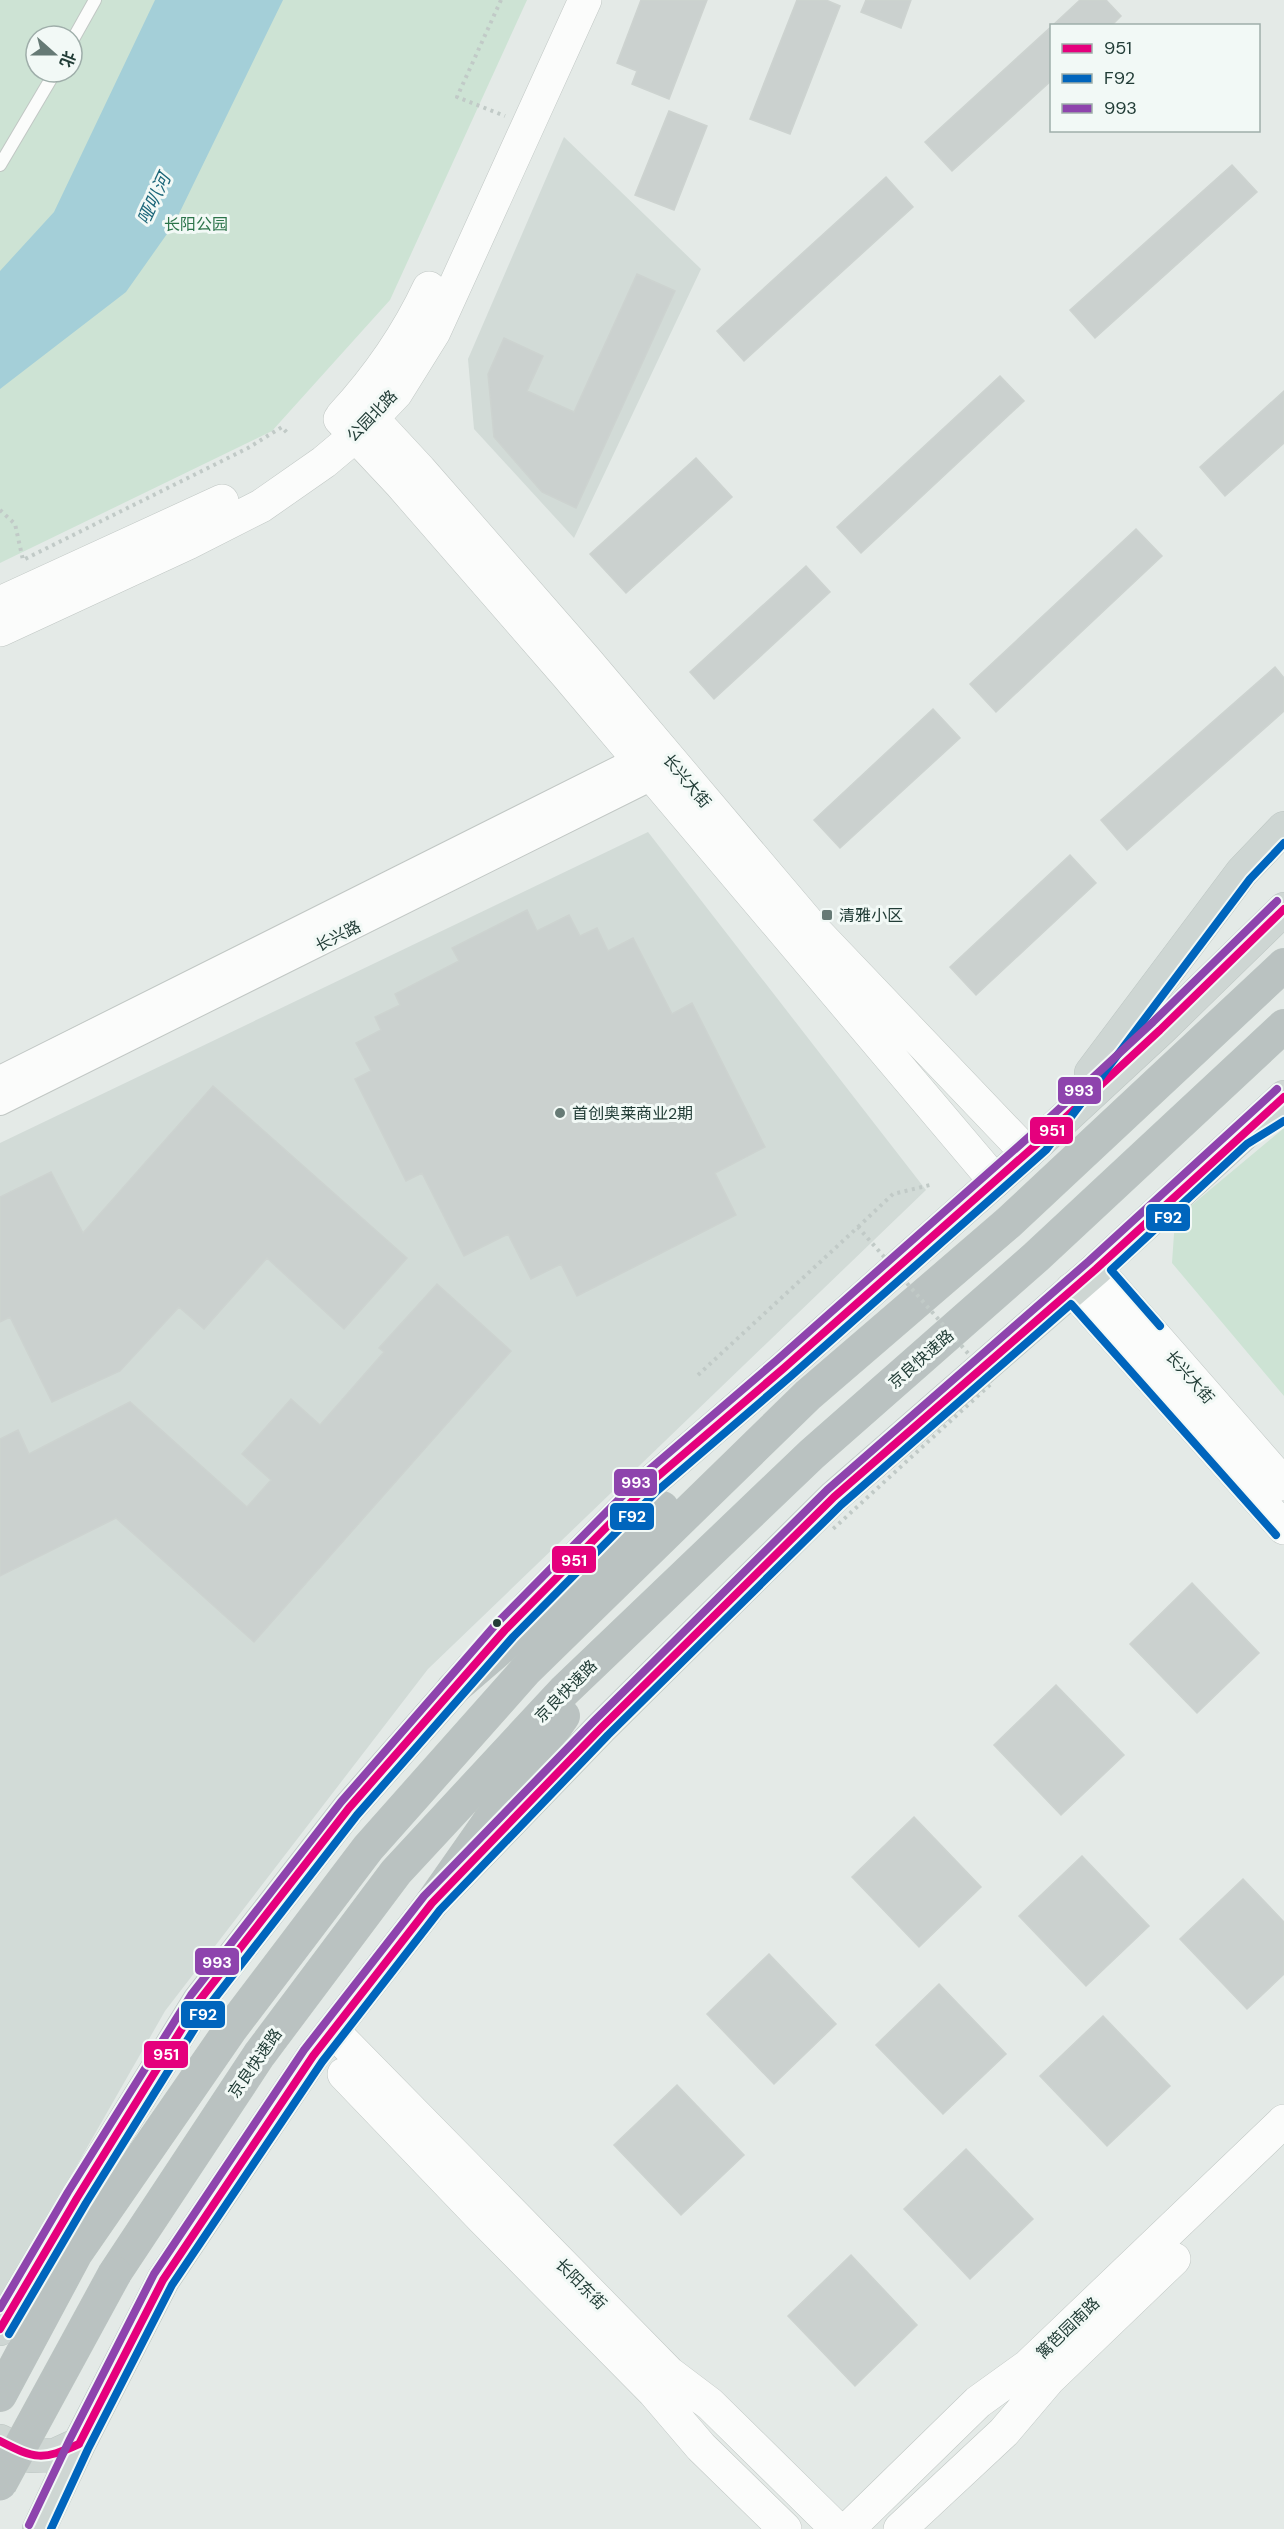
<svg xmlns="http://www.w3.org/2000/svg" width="1284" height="2529" font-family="'DM Sans','Noto Sans SC',sans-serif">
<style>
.built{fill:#d2dbd7}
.green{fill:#cde3d4;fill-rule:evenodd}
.water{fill:#a4cfd8}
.building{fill:#cbd1cf;stroke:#cdd3d0;stroke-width:1.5}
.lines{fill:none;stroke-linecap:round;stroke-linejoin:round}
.lane-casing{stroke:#c1c7c4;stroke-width:14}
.street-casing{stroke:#c1c7c4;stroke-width:26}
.secondary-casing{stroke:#c0c7c4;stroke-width:34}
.primary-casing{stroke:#bdc6c3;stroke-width:34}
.highway-casing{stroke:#bdc6c3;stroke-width:34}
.path{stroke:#c1cac7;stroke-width:4;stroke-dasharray:3 4.5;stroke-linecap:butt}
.lane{stroke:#fbfcfb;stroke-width:12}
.street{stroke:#fbfcfb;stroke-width:24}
.secondary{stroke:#fbfcfb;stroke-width:33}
.primary{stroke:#ced6d3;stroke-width:33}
.highway{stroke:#bac2c1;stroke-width:33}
.highway-bridge-casing{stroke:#bdc6c3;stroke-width:34;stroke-linecap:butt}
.path-bridge{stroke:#c1cac7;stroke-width:4;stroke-dasharray:3 4.5;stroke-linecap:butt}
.highway-bridge{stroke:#bac2c1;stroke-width:33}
.bus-1-casing{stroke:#f2f9f6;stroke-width:12}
.bus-2-casing{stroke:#f2f9f6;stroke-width:12}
.bus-3-casing{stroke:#f2f9f6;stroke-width:12}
.bus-1{stroke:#e5007d;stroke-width:8}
.bus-2{stroke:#0065bd;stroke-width:8}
.bus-3{stroke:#8e44ad;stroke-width:8}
.poi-dot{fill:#667a75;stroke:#f2f9f6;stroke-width:2}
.bus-dot{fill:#223d37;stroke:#f2f9f6;stroke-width:2}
.labels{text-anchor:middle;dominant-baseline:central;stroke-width:6;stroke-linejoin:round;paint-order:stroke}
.park-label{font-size:16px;fill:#2c744a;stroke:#f2f9f6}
.street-label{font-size:16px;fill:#223d37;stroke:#f2f9f6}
.poi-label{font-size:16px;fill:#223d37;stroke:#f2f9f6;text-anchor:start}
.water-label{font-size:18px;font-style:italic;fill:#1b6679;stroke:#f2f9f6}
.line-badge{stroke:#f2f9f6;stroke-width:2}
.badge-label{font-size:16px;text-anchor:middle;font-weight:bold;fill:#fff}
</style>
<rect width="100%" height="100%" fill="#e4eae7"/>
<!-- built -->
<path class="built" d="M564,137L701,269L574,538L474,429L468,359Z
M648,832L926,1190L428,1669L165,2011L0,2300V1143Z"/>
<!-- green -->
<path class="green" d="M0,0H527L390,300L272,431L0,563ZM36,36H72V72H36Z
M1284,1128V1396L1172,1263L1175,1219Z"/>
<!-- water -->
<path class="water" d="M155,0H283L174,224L126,292L0,389V271L54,212Z"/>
<!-- building -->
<path class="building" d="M641,0H707L669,99L632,84L637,71L617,63Z
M797,0H826L840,6L790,134L750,119Z
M866,0H911L901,28L861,12Z
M1080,0H1106L1121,16L1111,26H1052Z
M1052,26V80L952,171L925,142Z
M669,111L707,126L674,210L635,195Z
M1232,165L1257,192L1095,338L1070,310Z
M886,177L913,207L744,361L717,331Z
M637,274L675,291L576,508L542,492L494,437L488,374L504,338L543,356L527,391L574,412Z
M1000,376L1024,401L861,553L837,527Z
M1284,391V443L1225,496L1200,467Z
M696,458L732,497L626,593L590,554Z
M1136,529L1162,556L996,712L970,684Z
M806,566L830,592L714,699L690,672Z
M1275,667L1284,678V711L1127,850L1101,820Z
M933,709L960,738L840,848L814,820Z
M1070,855L1096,883L976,995L950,967Z
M527,910L537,931L569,915L580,936L597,928L608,951L633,938L672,1014L692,1003L765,1147L715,1173L736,1215L577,1296L561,1264L531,1279L508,1234L464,1256L422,1173L406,1181L355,1079L371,1071L356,1043L381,1030L375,1017L400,1005L395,994L459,961L452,948Z
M213,1086L407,1258L344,1329L267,1258L204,1329L179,1307L120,1371L52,1402L10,1317L0,1322V1197L51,1172L83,1233Z
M437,1284L511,1351L254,1642L116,1518L0,1576V1439L18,1430L29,1454L130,1402L247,1507L271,1480L242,1454L291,1399L320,1425L384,1352L379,1348Z
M1192,1583L1259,1653L1197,1713L1130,1644Z
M1056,1685L1124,1755L1061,1815L994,1745Z
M914,1817L981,1887L919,1947L852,1877Z
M1082,1856L1149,1926L1086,1986L1019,1916Z
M1243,1879L1284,1922V1974L1247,2009L1180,1939Z
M769,1954L836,2024L774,2084L707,2014Z
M939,1984L1006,2054L943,2114L876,2045Z
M1103,2016L1170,2086L1107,2146L1040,2076Z
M677,2085L744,2155L681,2215L614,2145Z
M966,2149L1033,2219L970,2279L904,2209Z
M851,2255L917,2325L855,2386L788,2316Z"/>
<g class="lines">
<defs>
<path id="lane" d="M72,41L95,0
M0,165L55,72"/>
<path id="street" d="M0,1078L653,751
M0,1103L654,777L665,769"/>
<path id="secondary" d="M356,401L420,470L585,659L815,931L1027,1153
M342,416C377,378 407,335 429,288
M340,419L400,483L567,675L995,1181
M0,603L222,501
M0,630L188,543L261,506L324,462L355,436L396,393L434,332L585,0
M1096,1269L1284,1484
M1072,1289L1284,1528
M333,2031L669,2373L710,2404L837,2529
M344,2074L482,2218L654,2392L701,2447L785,2529
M848,2529L978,2402L1028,2366L1284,2121
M900,2529L1004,2432L1049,2379L1174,2259"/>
<path id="primary" d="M1091,1073L1242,872L1284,828
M527,1608L650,1483L784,1368L1038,1143L1160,1030L1284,909
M0,2329L77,2198L199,2001L349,1808L472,1668
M0,2441L30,2456L55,2455L79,2444
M39,2529L79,2444L163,2280L313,2056L432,1903L601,1728L834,1497L1096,1269L1284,1097"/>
<path id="highway" d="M453,1689L662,1508
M432,1903L563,1716
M115,2273L259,2055L396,1872L564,1691L812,1454L1036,1257L1284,1026
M0,2395L76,2253L230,2030L368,1848L526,1670L808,1395L1008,1223L1284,965"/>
</defs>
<!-- lane casing -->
<use href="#lane" class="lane-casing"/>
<!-- street casing -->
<use href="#street" class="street-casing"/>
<!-- secondary casing -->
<use href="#secondary" class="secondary-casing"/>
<!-- primary casing -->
<use href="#primary" class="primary-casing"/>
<!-- highway casing -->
<use href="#highway" class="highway-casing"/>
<!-- path -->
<path class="path" d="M501,0L457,97L505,116
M0,510L15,524L23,560L248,448L282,427L288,434
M858,1227L893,1194L930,1185"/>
<!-- lane -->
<use href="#lane" class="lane"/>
<!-- street -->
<use href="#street" class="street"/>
<!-- secondary -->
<use href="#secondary" class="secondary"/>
<!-- primary -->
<use href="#primary" class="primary"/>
<!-- highway -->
<use href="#highway" class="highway"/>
<defs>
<path id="highway-bridge" d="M0,2484L115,2273"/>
</defs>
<!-- highway-bridge casing -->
<use href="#highway-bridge" class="highway-bridge-casing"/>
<!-- path-bridge -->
<path class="path-bridge" d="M698,1375L858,1227L993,1382L833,1529"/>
<!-- highway-bridge -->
<use href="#highway-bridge" class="highway-bridge"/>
<defs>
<path id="bus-1" d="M0,2329L77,2198L199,2001L349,1808L505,1630L650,1483L784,1368L1038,1143L1160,1030L1284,909
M0,2441C35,2459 42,2461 79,2444
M79,2444L163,2280L313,2056L432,1903L601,1728L834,1497L1096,1269L1284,1097"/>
<path id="bus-2" d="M1160,1326L1111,1270L1247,1144L1284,1121
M9,2334L86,2203L208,2007L357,1815L513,1637L657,1491L791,1376L1046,1150L1250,879L1284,843
M51,2529L88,2449L172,2285L322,2062L440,1910L608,1735L841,1505L1071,1304L1276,1535"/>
<path id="bus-3" d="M0,2308L68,2192L191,1995L341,1802L497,1623L643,1475L777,1360L1031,1135L1153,1022L1277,901
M29,2525L70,2439L154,2274L304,2050L424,1896L594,1721L827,1490L1089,1261L1277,1089"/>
</defs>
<!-- bus-1 casing -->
<use href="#bus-1" class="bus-1-casing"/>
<!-- bus-2 casing -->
<use href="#bus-2" class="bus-2-casing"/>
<!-- bus-3 casing -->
<use href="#bus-3" class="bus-3-casing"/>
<!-- bus-1 -->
<use href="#bus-1" class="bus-1"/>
<!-- bus-2 -->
<use href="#bus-2" class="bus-2"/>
<!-- bus-3 -->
<use href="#bus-3" class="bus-3"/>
</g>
<!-- markers -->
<g class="poi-dot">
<rect x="821" y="909" width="12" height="12" rx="3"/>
<circle cx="560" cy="1113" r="6"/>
</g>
<circle class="bus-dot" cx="497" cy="1623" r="5"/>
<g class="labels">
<!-- park labels -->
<g class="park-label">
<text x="196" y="224">长阳公园</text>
</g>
<!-- street labels -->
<g class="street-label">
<text transform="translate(372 416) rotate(-46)">公园北路</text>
<text transform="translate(687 781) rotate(50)">长兴大街</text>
<text transform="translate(338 936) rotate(-27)">长兴路</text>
<text transform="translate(921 1359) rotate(-41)">京良快速路</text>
<text transform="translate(1190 1377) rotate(49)">长兴大街</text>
<text transform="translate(566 1691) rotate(-45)">京良快速路</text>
<text transform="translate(255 2063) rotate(-55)">京良快速路</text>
<text transform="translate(581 2284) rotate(45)">长阳东街</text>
<text transform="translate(1068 2328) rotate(-44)">篱笆园南路</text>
</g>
<!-- poi labels -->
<g class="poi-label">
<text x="839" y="915">清雅小区</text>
<text x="572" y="1113">首创奥莱商业2期</text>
</g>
<!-- water labels -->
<g class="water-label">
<text transform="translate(154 199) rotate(-65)">哑叭河</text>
</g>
</g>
<g class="line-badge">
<rect x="1057" y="1076" width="45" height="29" rx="6" fill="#8e44ad"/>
<rect x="1029" y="1116" width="45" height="29" rx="6" fill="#e5007d"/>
<rect x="1145" y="1203" width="46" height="29" rx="6" fill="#0065bd"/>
<rect x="613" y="1468" width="45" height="29" rx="6" fill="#8e44ad"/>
<rect x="609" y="1502" width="46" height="29" rx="6" fill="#0065bd"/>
<rect x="551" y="1545" width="46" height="29" rx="6" fill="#e5007d"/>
<rect x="194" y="1947" width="46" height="29" rx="6" fill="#8e44ad"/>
<rect x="180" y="2000" width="46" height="29" rx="6" fill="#0065bd"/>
<rect x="143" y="2040" width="46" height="29" rx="6" fill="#e5007d"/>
</g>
<g class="badge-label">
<text x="1079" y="1096">993</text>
<text x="1052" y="1136">951</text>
<text x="1168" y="1223">F92</text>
<text x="636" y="1488">993</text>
<text x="632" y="1522">F92</text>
<text x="574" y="1566">951</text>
<text x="217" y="1968">993</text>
<text x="203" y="2020">F92</text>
<text x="166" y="2060">951</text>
</g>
<!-- legend -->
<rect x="1050" y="24" width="210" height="108" fill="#f2f9f6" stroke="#9faeaa" stroke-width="1.5"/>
<rect x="1062" y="44" width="30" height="9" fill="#e5007d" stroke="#9faeaa" stroke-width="1.5"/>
<text x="1104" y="54" font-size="18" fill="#223d37">951</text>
<rect x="1062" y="74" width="30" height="9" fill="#0065bd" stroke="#9faeaa" stroke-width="1.5"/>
<text x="1104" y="84" font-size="18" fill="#223d37">F92</text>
<rect x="1062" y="104" width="30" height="9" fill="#8e44ad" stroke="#9faeaa" stroke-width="1.5"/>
<text x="1104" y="114" font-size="18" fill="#223d37">993</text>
<!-- north arrow -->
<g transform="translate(54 54) rotate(111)"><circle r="28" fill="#f2f9f6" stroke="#9faeaa" stroke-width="1.5"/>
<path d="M0-4.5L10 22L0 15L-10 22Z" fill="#667a75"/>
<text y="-9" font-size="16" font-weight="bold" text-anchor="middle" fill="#223d37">北</text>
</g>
</svg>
